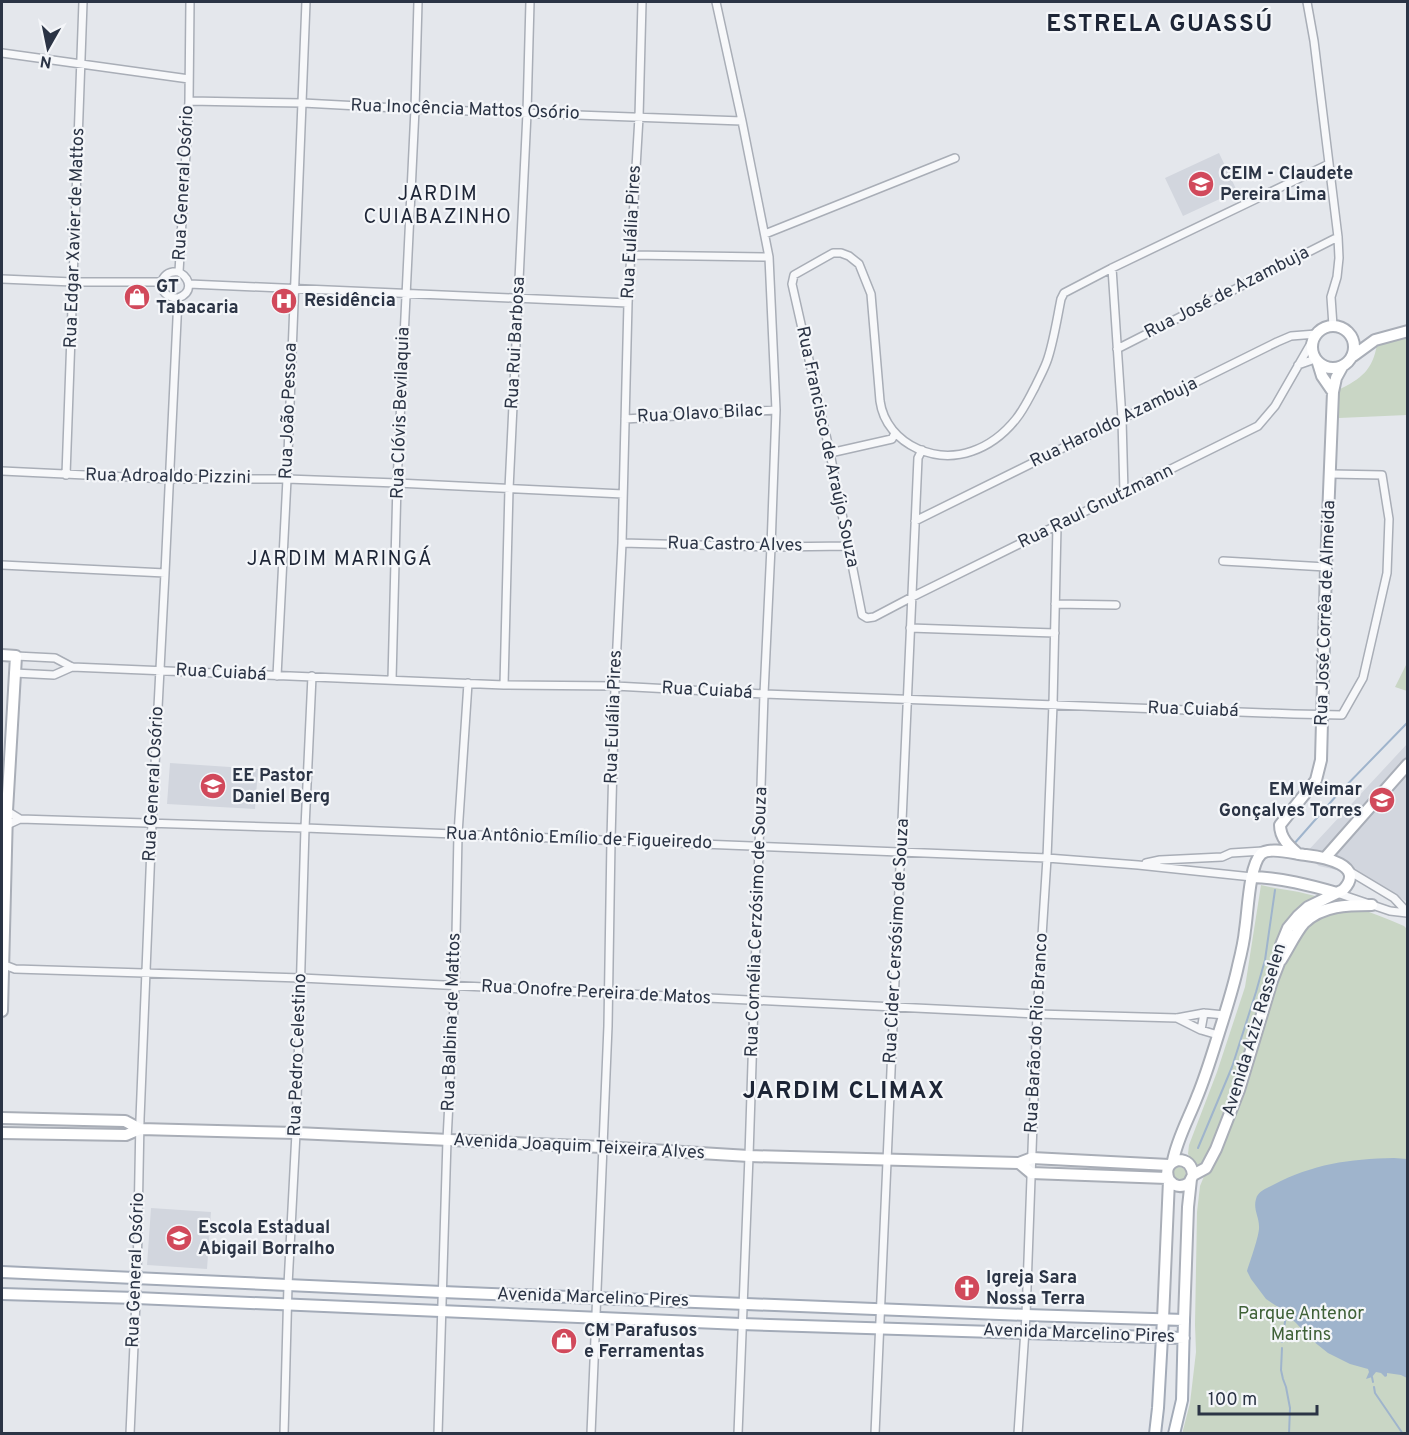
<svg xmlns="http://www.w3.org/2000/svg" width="1409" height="1435" font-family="Overpass,sans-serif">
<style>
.built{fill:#d2d6de}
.green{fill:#c9d6c5}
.water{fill:#9fb4cc}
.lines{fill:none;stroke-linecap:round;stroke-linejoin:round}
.stream{stroke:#9fb4cc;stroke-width:2}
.street-casing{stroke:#a9aeb7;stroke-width:10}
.secondary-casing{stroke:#a9aeb7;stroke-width:14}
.primary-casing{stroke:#a3abb8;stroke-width:14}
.street{stroke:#f7f8fa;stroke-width:7}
.secondary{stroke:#fff;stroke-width:10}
.primary{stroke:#fff;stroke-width:10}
.labels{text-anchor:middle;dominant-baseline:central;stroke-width:4.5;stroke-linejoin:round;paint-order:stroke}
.street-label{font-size:18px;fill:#2b3445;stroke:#f4f6f9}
.poi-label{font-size:18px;font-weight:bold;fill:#2b3445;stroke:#f4f6f9;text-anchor:start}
.park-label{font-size:18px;fill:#3f6138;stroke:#f4f6f9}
.neighbourhood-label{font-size:20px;letter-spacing:1.5px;fill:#1d2536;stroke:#f4f6f9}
.district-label{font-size:24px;font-weight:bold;letter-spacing:1.5px;fill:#1d2536;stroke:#f4f6f9}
</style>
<rect width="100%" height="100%" fill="#e4e7ec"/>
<!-- built -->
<path class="built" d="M1219,153L1237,191L1183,216L1165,178Z
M1407,744V902L1386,888L1350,873L1319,866L1304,855Z
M170,763L258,769L255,809L167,804Z
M151,1208L211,1212L207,1269L147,1265Z"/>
<!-- green -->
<path class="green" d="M1407,335V415L1339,418L1338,390C1361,379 1373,370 1377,344Z
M1407,663V691L1395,687Z
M1261,885C1276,889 1292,890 1307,894C1340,902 1373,912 1404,926L1407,929V1433L1182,1434L1190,1403L1196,1352L1195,1325L1197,1212L1200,1186L1207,1169L1206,1164H1201L1198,1168L1188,1154L1189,1145L1217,1072L1245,987Z
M1172 1174a7 7 0 1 1 14 0a7 7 0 1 1-14 0Z"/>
<!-- water -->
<path class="water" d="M1394,1158L1407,1159V1378L1401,1375L1387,1373V1376L1385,1377L1381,1373L1376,1372L1372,1377L1366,1379L1369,1372L1368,1369L1350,1364L1328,1353L1313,1341L1296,1323L1278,1307L1266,1299L1251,1279L1247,1271C1250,1261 1260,1234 1259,1226C1259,1217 1253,1209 1256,1199C1258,1191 1266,1189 1273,1185C1313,1164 1349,1159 1394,1158Z"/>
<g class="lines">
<!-- stream -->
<path class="stream" d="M1293,845L1337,795L1408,722
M1198,1148L1232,1067L1256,992L1265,960L1275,890
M1282,1342L1286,1315
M1282,1348L1281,1370L1283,1379L1286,1387L1290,1408L1289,1434
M1372,1377L1373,1382
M1374,1387L1375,1393L1403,1434"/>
<defs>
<path id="street" d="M716,2L742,121L769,257L776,410L771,547L764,694L749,1156L738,1434
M1307,2L1314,41L1338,237L1339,258L1337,277L1331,297L1333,326
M2,53L189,79
M189,101L303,103L415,109L742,121
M765,234L955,158
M631,255L769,257
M1112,268L1122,419L1124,493
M179,272L189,101L190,2
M2,279L73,282H162
M189,284L628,303
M178,298C155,298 157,269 179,272
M178,298C192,293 192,280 179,272
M1314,338L1275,406L1258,426L912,597L874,617L867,618L862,615L830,453L792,284L794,275L833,253H841L849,256L859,264L871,294L880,401C883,423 898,440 918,449C955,465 992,449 1016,419C1024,409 1029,398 1035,387C1039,378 1045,368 1048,358C1054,339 1057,319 1061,299L1064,293L1112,268L1329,164
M1117,349L1338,237
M1298,365L1315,359
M625,419L776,410
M830,453L892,439L895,433
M2,471L169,479H287L397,483L623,494
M66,475L83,2
M915,521L1277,342L1291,336L1316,334
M622,543L771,547L849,546
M1223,561L1326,567
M2,565L165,573
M1055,604L1116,605
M910,628L1055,633
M16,656L55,658L72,667L504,685L615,686L764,694L1294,714L1342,715L1363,678L1387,573L1389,519L1382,475L1331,474
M14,673L54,675L72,667
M277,676L287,479L306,2
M392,680L397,483L415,109L418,2
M504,685L509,489L527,113L530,2
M2,810L7,811L20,819
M4,825H7L20,819L305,828L1047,858L1138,865L1252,877
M1146,863L1160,860L1222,857L1231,853L1263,851
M1349,871L1394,898L1408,913
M1337,893L1390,911L1407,913
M2,964L15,969L301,978L1037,1014L1177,1018L1204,1013L1224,1015
M1177,1018L1201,1030L1218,1035
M1201,1030L1204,1013
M130,1434L137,1278L140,1119L152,823L165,573L178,298
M284,1434L288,1285L296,1133L305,828L312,676
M438,1434L447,1140L455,986L458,834L468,683
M591,1434L608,1026L611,840L615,686L622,543L628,303L639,117L642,2
M875,1434L918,458L922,450
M1018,1434L1026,1315L1037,1014L1047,858L1053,704L1057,526"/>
<path id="secondary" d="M1312 347a21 21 0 1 1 42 0a21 21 0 1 1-42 0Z
M1353,356L1375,340L1408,331
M1318,363L1322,376L1333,392
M2,655L16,656L7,811L2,1011
M1298,854C1289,846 1280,838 1280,825L1316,780L1321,760L1326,567L1333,392L1336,378L1342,367
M1325,858L1408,764
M1252,877C1282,878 1309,885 1337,893
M1281,960C1288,949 1296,932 1304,923C1322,905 1348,905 1372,905
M2,1118L125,1121L140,1129
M2,1133L126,1135L140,1129L296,1133L602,1147L749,1156L1019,1163L1032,1158L1169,1165
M1173,1161C1177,1139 1189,1118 1197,1097C1207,1073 1214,1048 1222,1023C1228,1004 1234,985 1238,966C1241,954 1244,942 1245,930C1248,912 1249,866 1261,854C1270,846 1295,854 1306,855C1323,857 1367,865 1343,890L1308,907L1298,916L1288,928L1281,945L1279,963L1272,981L1239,1090L1216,1149L1206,1168L1193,1175
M1019,1163L1031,1173L1167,1178
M1163,1319L1169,1180C1165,1170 1168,1163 1178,1160C1187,1160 1192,1165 1193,1175L1189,1183C1181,1188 1175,1187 1169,1180
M1184,1320L1188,1207L1191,1179"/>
<path id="primary" d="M2,1272L442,1292L1026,1315L1184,1320L1182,1400L1174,1434
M2,1294L136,1298L741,1324L1184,1338
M1155,1434L1158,1408L1163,1319"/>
</defs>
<!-- street casing -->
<use href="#street" class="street-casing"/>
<!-- secondary casing -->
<use href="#secondary" class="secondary-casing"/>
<!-- primary casing -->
<use href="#primary" class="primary-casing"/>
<!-- street -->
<use href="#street" class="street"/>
<!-- secondary -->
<use href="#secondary" class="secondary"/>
<!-- primary -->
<use href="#primary" class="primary"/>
</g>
<!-- icons -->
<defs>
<symbol id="school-disc" viewBox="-11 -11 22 22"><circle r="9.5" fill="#d1495b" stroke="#f4f6f9"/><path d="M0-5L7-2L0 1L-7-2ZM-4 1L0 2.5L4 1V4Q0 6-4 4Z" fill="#fff"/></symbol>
<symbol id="shop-disc" viewBox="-11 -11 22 22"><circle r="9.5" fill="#d1495b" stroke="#f4f6f9"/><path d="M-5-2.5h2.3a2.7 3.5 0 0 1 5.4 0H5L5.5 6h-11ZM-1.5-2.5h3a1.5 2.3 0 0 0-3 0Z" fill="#fff"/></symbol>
<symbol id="hospital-disc" viewBox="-11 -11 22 22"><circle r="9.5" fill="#d1495b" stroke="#f4f6f9"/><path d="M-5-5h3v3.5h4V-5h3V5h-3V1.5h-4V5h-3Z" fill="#fff"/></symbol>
<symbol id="church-disc" viewBox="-11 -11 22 22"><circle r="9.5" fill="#d1495b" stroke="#f4f6f9"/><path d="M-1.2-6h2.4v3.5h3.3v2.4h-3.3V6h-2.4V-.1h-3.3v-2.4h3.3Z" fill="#fff"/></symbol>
</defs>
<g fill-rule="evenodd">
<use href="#school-disc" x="1186" y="169" width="30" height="30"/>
<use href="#shop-disc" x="122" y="282" width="30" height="30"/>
<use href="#hospital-disc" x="269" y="286" width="30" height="30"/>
<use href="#school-disc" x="198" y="771" width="30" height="30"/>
<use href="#school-disc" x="1367" y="785" width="30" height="30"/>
<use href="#school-disc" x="164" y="1223" width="30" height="30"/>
<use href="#church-disc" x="952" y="1273" width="30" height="30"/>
<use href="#shop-disc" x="549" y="1326" width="30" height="30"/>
</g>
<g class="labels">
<!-- street labels -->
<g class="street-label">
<text transform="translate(465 110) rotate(2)">Rua Inocência Mattos Osório</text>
<text transform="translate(184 183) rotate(-87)">Rua General Osório</text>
<text transform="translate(632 232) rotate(-87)">Rua Eulália Pires</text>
<text transform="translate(75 238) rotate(-88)">Rua Edgar Xavier de Mattos</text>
<text transform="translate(1227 293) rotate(-27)">Rua José de Azambuja</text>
<text transform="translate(516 343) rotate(-87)">Rua Rui Barbosa</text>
<text transform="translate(289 411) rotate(-88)">Rua João Pessoa</text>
<text transform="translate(401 413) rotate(-88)">Rua Clóvis Bevilaquia</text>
<text transform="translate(700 414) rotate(-3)">Rua Olavo Bilac</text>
<text transform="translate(1114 423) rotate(-26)">Rua Haroldo Azambuja</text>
<text transform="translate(827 447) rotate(78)">Rua Francisco de Araújo Souza</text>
<text transform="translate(168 477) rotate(1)">Rua Adroaldo Pizzini</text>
<text transform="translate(1096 507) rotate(-26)">Rua Raul Gnutzmann</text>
<text transform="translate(735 545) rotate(1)">Rua Castro Alves</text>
<text transform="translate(1326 613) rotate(-88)">Rua José Corrêa de Almeida</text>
<text transform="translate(221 673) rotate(3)">Rua Cuiabá</text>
<text transform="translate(707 691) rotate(3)">Rua Cuiabá</text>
<text transform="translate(1193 710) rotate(2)">Rua Cuiabá</text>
<text transform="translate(614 717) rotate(-88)">Rua Eulália Pires</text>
<text transform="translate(154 784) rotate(-87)">Rua General Osório</text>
<text transform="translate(579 839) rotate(2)">Rua Antônio Emílio de Figueiredo</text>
<text transform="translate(757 922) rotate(-88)">Rua Cornélia Cerzósimo de Souza</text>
<text transform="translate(897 941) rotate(-87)">Rua Cider Cersósimo de Souza</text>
<text transform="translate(596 993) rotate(3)">Rua Onofre Pereira de Matos</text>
<text transform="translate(452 1022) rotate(-88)">Rua Balbina de Mattos</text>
<text transform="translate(1255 1030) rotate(-73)">Avenida Aziz Rasselen</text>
<text transform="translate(1037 1033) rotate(-87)">Rua Barão do Rio Branco</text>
<text transform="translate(298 1055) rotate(-88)">Rua Pedro Celestino</text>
<text transform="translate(579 1147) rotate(3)">Avenida Joaquim Teixeira Alves</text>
<text transform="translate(136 1270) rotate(-88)">Rua General Osório</text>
<text transform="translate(593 1298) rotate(2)">Avenida Marcelino Pires</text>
<text transform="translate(1079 1334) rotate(2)">Avenida Marcelino Pires</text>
</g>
<!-- poi labels -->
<g class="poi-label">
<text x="1220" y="174">CEIM - Claudete<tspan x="1220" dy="21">Pereira Lima</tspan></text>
<text x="156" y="287">GT<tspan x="156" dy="21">Tabacaria</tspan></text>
<text x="304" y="301">Residência</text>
<text x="232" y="776">EE Pastor<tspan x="232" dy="21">Daniel Berg</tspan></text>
<text x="1362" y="790" text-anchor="end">EM Weimar<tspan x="1362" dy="21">Gonçalves Torres</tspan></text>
<text x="198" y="1228">Escola Estadual<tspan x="198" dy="21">Abigail Borralho</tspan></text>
<text x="986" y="1278">Igreja Sara<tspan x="986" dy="21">Nossa Terra</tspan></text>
<text x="584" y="1331">CM Parafusos<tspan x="584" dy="21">e Ferramentas</tspan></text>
</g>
<!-- park labels -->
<g class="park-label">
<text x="1301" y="1314">Parque Antenor<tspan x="1301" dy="21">Martins</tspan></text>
</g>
<!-- neighbourhood labels -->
<g class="neighbourhood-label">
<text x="438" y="195">JARDIM<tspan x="438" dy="23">CUIABAZINHO</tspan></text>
<text x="340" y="560">JARDIM MARINGÁ</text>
</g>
<!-- district labels -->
<g class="district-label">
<text x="1160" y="25">ESTRELA GUASSÚ</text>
<text x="844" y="1092">JARDIM CLIMAX</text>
</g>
</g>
<!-- border -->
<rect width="1409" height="1435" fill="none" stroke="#2b3445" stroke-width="6"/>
<!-- north arrow -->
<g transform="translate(48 48) rotate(189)" stroke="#f4f6f9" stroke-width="4.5" paint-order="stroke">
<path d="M0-4.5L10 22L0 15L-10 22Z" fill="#2b3445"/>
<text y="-9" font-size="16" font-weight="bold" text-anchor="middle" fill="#2b3445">N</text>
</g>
<!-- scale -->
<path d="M1199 1405v9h118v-9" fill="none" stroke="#2b3445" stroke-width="3"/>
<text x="1208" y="1405" font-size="18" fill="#2b3445" stroke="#f4f6f9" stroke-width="4.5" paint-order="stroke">100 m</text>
</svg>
